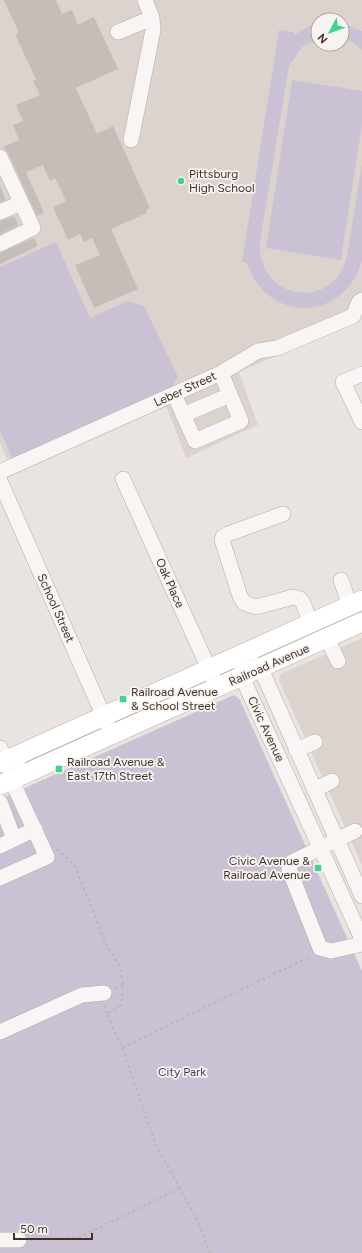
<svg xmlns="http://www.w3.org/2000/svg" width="362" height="1253" font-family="Figtree,sans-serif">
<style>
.built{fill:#dcd3cf;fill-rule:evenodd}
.green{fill:#cac2d4}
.building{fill:#c7bdb8}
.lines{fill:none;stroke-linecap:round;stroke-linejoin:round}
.minor-casing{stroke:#b4aba6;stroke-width:16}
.major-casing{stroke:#b6a6a0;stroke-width:20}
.path{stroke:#beb6b3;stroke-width:2;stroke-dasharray:3 3;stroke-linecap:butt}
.minor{stroke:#f8f5f4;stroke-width:15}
.major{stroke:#fff;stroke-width:19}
.poi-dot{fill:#43d290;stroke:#f7f3f1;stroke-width:1.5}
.labels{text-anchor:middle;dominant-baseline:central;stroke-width:3.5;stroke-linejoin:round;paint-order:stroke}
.poi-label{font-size:12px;fill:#423129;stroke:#f7f3f1;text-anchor:start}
.street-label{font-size:12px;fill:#423129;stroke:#f7f3f1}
.park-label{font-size:12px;fill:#4a365f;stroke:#f7f3f1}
</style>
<rect width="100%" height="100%" fill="#eae4e1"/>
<!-- built -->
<path class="built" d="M0,0H362V317L239,372L258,425L186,458L166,405L13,473L0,443ZM318,20H342V44H318Z
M362,638V865L279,680L281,674Z"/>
<!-- green -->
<path class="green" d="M318,23V39L302,47L289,66L260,242C256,300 334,313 347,256L362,164V259C347,322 267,325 247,263L242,262L279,30L294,32V35L309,26Z
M342,23L362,31V50L352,42L342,38Z
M292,80L362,91V124L341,260L266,248Z
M56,242L90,318L128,301L144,306L178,377L172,386L12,458L0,431V267Z
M234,695L240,700L362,971V1253H0V799Z"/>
<!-- building -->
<path class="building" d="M4,0H56L62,14L72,10L78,25L94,17L118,69L76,88L97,134L113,126L150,208L146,210L147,213L111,229L138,289L94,308L75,265L100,255L92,238L84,242L80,234L68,240L53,207L66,201L55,178L50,181L43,165L26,172L44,213L37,216L8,153L3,147L19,140L13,125L23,121L16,105L40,95L33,81L36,80L15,34L19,33Z
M0,186L6,200L0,202Z
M14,216L18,225L0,234V221Z
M34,238L38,246L0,264V253Z"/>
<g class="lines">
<defs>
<path id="minor" d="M118,32L152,18L145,0
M131,140L153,30L152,18
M0,157L33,228L0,244
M0,212L21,203
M362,374L343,382L362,422
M174,394L195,441L241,421L221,373
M183,415L230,395
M0,472L221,373L258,351L277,348L353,316L359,302L362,300
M123,479L213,678
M0,481L112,735
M283,514L228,534L223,537L222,540L240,596L244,603L256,607L293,597L300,599L303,603L311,624
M341,580L350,606
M327,638L338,661
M242,655V677L362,939
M251,662L261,669L362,896
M0,748L5,760
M296,750L315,742
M314,790L332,781
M0,802L14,839
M355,831L292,862L289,869L320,948L331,951L362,944
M0,846L35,829
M0,878L47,857L11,779L10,772L18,763V755
M0,1032L82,995L104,993
M0,1240H19"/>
<path id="major" d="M0,763L362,600
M0,785L362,622"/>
</defs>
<!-- minor casing -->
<use href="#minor" class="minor-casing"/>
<!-- major casing -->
<use href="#major" class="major-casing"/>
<!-- path -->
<path class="path" d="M57,849L74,864L106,944L120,967L123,985L121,1005L107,1014L122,1048L311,956
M115,988L123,985
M105,1005L107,1014
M122,1048L156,1145L198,1221L210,1253
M30,1240L80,1237L180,1188"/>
<!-- minor -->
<use href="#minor" class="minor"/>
<!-- major -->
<use href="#major" class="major"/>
</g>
<!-- markers -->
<g class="poi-dot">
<circle cx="181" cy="181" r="4"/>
<rect x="119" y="695" width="8" height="8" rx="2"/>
<rect x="55" y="765" width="8" height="8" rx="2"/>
<rect x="314" y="864" width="8" height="8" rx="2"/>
</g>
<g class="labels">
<!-- poi labels -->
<g class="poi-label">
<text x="189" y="174">Pittsburg<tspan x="189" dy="14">High School</tspan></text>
<text x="131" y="692">Railroad Avenue<tspan x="131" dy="14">&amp; School Street</tspan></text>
<text x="67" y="762">Railroad Avenue &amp;<tspan x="67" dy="14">East 17th Street</tspan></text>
<text x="310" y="861" text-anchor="end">Civic Avenue &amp;<tspan x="310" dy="14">Railroad Avenue</tspan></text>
</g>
<!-- street labels -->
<g class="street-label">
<text transform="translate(185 389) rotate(-25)">Leber Street</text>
<text transform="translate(170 583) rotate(66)">Oak Place</text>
<text transform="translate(56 608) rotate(66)">School Street</text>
<text transform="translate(269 665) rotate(-24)">Railroad Avenue</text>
<text transform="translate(266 729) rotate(65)">Civic Avenue</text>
</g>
<!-- park labels -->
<g class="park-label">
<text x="182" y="1072">City Park</text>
</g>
</g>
<!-- north arrow -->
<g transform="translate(330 32) rotate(229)"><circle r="19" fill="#f7f3f1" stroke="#afa5a1"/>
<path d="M0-3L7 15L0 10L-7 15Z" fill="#43d290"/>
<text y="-6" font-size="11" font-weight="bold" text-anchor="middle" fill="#423129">N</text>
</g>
<!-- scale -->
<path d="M14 1233v6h78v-6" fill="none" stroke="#423129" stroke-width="2"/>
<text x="20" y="1233" font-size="12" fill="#423129" stroke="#f7f3f1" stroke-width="3" paint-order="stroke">50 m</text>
</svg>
